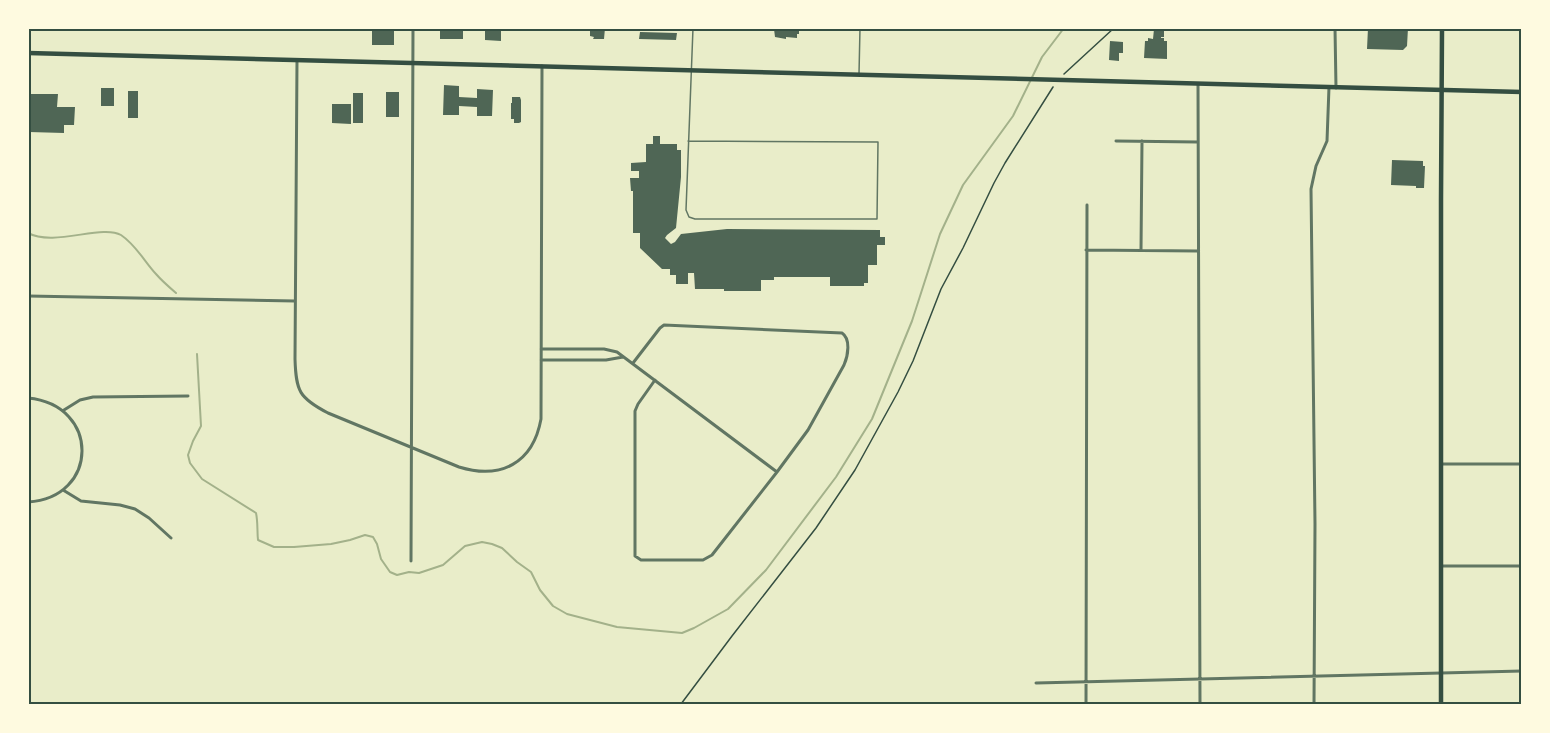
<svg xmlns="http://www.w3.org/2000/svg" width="1550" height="733" font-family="'Titillium Web',sans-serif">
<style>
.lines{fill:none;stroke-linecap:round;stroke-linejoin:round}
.stream{stroke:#a3b18a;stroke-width:2}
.building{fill:#4f6655}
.path{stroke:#344e41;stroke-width:1.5}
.service{stroke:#617663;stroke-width:1.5}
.minor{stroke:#617663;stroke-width:3}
.secondary{stroke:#344e41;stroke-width:4.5}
.primary{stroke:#344e41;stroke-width:4.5}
.neatline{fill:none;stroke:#344e41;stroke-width:2}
</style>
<rect width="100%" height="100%" fill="#e9edc9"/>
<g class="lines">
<!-- stream -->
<path class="stream" d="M28,233C54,247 102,224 121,235C136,245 144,261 156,274C162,281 169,287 176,293
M197,354L201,426L193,441L188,455L190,463L202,479L256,513C258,522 257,531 258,540L274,547H294L331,544L350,540L365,535L373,537L377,544L381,559L390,572L397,575L409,572L419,573L443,565L465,546L482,542L492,544L502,548L517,562L531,572L540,590L553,606L567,614L617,627L682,633L694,628L728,609L766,570L836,477L872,419L912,321L940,234L963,185L1013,116L1042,57L1064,28"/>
</g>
<!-- building -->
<path class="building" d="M372,28H394V45H372Z
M440,28H463V39H440Z
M485,28H501V41L485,40Z
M590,28H605L604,39H593L594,37L590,36Z
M799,28V34H797V38L786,37V39L775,37L774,29Z
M1368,28H1408L1407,46L1403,50L1367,49Z
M1154,29H1164V37H1161V38H1164V41H1167V59L1144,58L1145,41H1148V38L1153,39Z
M640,32L677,33L676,40L639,39Z
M1110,41L1123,42V53H1119V61L1109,60Z
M444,85L459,86V97L477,98V89L493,90L492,116H477V107L459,106V115H443Z
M101,88H114V106H101Z
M128,91H138V118H128Z
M386,92H399V117H386Z
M353,93H363V123H353Z
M29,94H58L57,107H75L74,125H64V133L29,132Z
M512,97H520L521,100V122L519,123H514V119H511V103H512Z
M332,104H351V124L332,123Z
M653,136H660V144H677V150H681V177L676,228L667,235L665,238L671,244L675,242L681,234L727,229L880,230V237H885V245H877V265H868V283H864V286H830V277H774V280H761V291H724V289H695L694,273H688V284H676V275H670V269H662L640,248V233H633V191H631L630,178H639V171H631V163L646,162V144H653Z
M1392,160L1423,161V166H1425L1424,188H1416V186L1391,185Z"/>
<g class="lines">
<!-- path -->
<path class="path" d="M1064,74L1114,28
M681,704L732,636L816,528L855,470L898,392L913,361L941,289L963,248L994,183L1005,163L1053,87"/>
<!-- service -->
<path class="service" d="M859,74L860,28
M688,141L878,142L877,219H695L689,217L686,210L693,28"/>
<!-- minor -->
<path class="minor" d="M1335,28L1336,88
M297,60L295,359C296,391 299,398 328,413L459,467C501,480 533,463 541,419L542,66
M1198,84L1200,704
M1116,141L1198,142
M1086,250L1198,251
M1141,250L1142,141
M28,296L295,301
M541,349H604L617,352L777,472
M541,360H606L623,357
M633,363L660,328L664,325L842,333C851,339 848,356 844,365L808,430L777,472L712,555L703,560H641L635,556V411L638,404L655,380
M28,398C101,405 99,498 28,502
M64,410L80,400L93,397L188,396
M1441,464H1522
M63,490L81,501L120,505L135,509L149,518L171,538
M411,561L413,28
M1441,566H1522
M1036,683L1522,671
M1086,704L1087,205
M1314,704L1315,524L1311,189L1316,166L1327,141L1329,87"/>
<!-- secondary -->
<path class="secondary" d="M1441,704V199L1442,28"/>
<!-- primary -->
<path class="primary" d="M28,53L1522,92"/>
</g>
<!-- border -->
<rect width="1550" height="733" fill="none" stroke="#fefae0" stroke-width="60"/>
<rect x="30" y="30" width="1490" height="673" class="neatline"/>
</svg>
